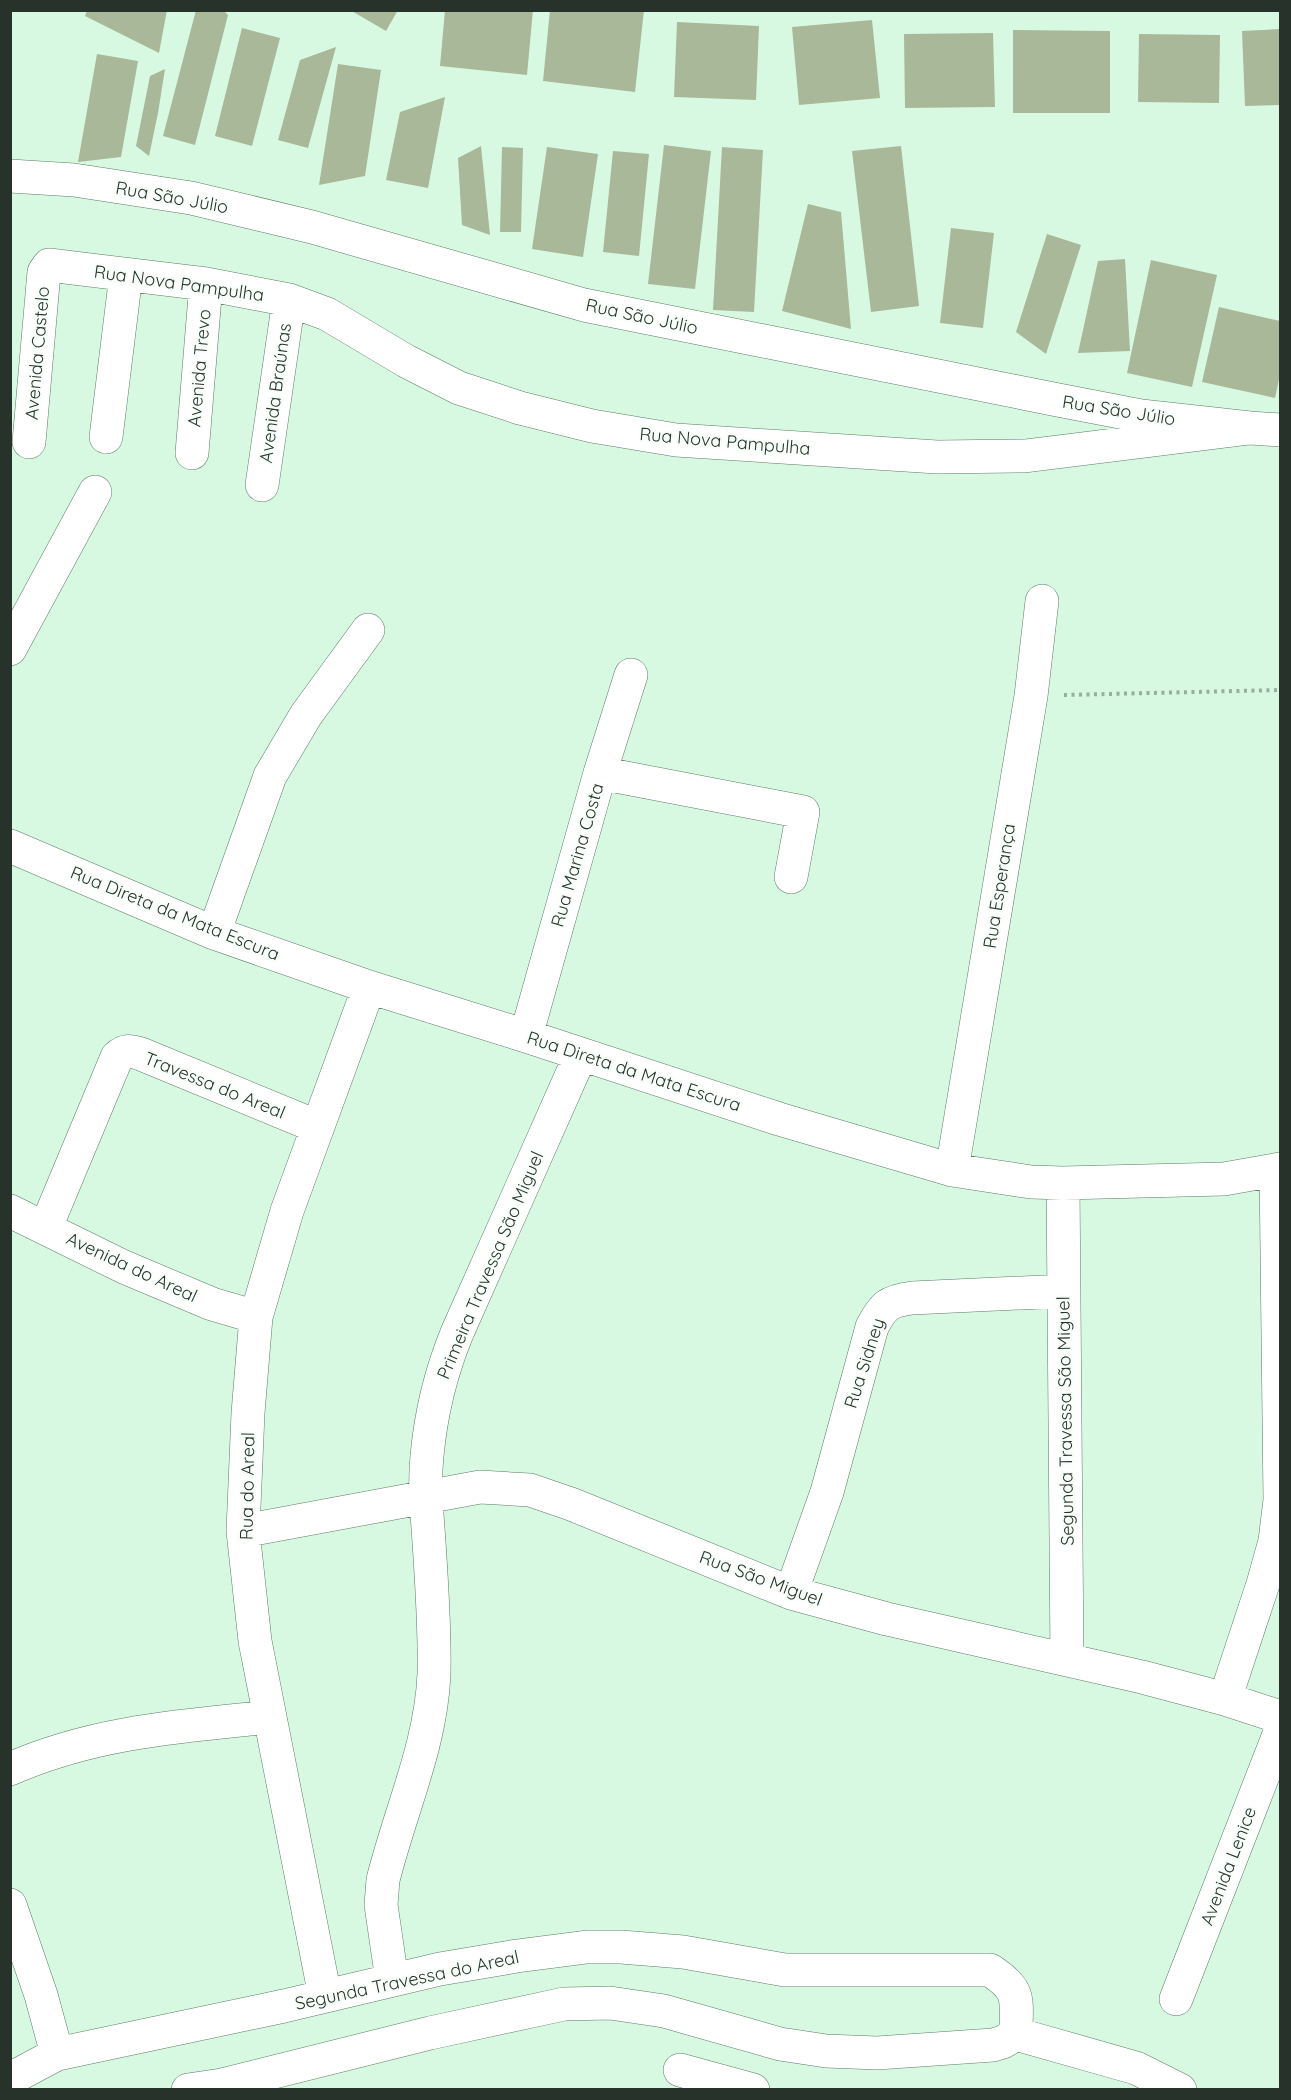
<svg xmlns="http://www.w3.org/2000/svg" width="1291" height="2100" font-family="Quicksand,sans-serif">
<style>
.building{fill:#a9b898}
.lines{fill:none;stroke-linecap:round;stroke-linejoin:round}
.minor-casing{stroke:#5d7b66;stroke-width:34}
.path{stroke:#96af9d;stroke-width:4;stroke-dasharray:3 4.5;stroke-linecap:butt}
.minor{stroke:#fff;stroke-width:33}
.labels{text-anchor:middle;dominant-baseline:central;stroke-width:5;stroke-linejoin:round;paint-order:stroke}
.street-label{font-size:18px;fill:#27332a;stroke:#f8fffa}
</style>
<rect width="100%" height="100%" fill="#d8f9e1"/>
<!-- building -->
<path class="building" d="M87,10H167L159,53L85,16Z
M196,10H223L228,15L195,145L163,136Z
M350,10H398L386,31Z
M445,10H533L527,75L440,66Z
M550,10H644L635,92L543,81Z
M872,20L880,98L799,105L792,27Z
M677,22L759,26L756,100L674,97Z
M242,28L280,38L252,146L215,136Z
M1280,29V105L1245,106L1242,31Z
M1013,30L1110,31V113H1013Z
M993,33L995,107L905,108L904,34Z
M1139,34L1220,35L1219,103L1138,102Z
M336,47L308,148L278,140L300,60Z
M97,54L138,61L121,157L78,162Z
M338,64L381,70L365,176L319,185Z
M165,69L158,113L149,156L136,146L150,76Z
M445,97L428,188L386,180L400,112Z
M664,145L711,151L695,289L648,284Z
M481,146L490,235L462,225L458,158Z
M901,146L919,306L871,312L852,151Z
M502,147L523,148L521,232H500Z
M547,147L598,154L583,257L532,249Z
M722,147L763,150L754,312L713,310Z
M613,151L649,154L639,256L603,252Z
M808,204L841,212L851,329L782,311Z
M951,228L994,233L983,328L940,323Z
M1047,234L1081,245L1046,354L1016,332Z
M1125,259L1130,351L1078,353L1098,261Z
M1151,260L1217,275L1192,387L1127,373Z
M1219,307L1280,321V375L1275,398L1202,382Z"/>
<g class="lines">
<defs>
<path id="minor" d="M10,176L74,180L191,198L312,227L584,305L1058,400L1141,416L1250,428L1280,430
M106,437L126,275
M29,442L44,272L49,265L206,284L289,300L327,314L406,361L459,388L520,408L592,426L676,440L937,457L1025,456L1250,428
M192,453L206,284
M262,485L289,300
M10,649L95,492
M600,773L803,812L791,877
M10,846L214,933L369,987L526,1036L779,1119L952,1170L1031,1182L1063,1183L1224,1179L1280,1169
M214,933L270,776L306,715L368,630
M526,1036L600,773L631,675
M952,1170L1031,696L1042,601
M1063,1183L1067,1660
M10,1211L124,1267L212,1304L256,1317
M46,1227L117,1057C125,1049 131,1051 141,1054L318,1127
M243,1531L480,1487L530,1490L571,1504L791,1593L887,1619L1142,1677L1225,1699L1280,1717
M791,1593L827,1492L872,1327C883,1306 888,1301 912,1298L1063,1291
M1225,1699L1263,1584L1275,1541L1280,1500L1276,1170
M10,1769C93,1732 181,1726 270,1717
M10,1905L41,1995L57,2054
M392,1980L381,1905L383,1880C400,1811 431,1746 434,1674C435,1630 432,1586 429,1542C427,1513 424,1484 427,1456C431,1412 441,1372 457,1333L581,1054
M325,1996L255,1641L243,1531L248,1413L256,1317L287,1211L369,987
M1176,1999L1280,1732
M1016,2034L1136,2068L1180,2090
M680,2070L753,2090
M10,2079L57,2054L284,2006L440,1969L517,1956L587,1947H621L683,1952L785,1970H990C1022,1991 1016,1999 1016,2034L1003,2042L993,2045L877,2053L826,2051L780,2044L664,2011L610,2003L564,2004L430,2033L222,2085L188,2090"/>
</defs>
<!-- minor casing -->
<use href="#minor" class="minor-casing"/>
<!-- path -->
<path class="path" d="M1064,695L1280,690"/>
<!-- minor -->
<use href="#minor" class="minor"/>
</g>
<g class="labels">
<!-- street labels -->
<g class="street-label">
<text transform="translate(172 197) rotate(10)">Rua São Júlio</text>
<text transform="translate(179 283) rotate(8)">Rua Nova Pampulha</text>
<text transform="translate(642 316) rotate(12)">Rua São Júlio</text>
<text transform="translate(37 353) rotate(-85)">Avenida Castelo</text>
<text transform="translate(199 368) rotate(-85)">Avenida Trevo</text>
<text transform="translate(275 393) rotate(-82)">Avenida Braúnas</text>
<text transform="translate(1119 410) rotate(9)">Rua São Júlio</text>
<text transform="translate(725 441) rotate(5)">Rua Nova Pampulha</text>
<text transform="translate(577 855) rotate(-74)">Rua Marina Costa</text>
<text transform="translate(999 886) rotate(-81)">Rua Esperança</text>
<text transform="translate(175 913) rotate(22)">Rua Direta da Mata Escura</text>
<text transform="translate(634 1071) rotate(18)">Rua Direta da Mata Escura</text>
<text transform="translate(215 1085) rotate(22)">Travessa do Areal</text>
<text transform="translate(490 1265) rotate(-67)">Primeira Travessa São Miguel</text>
<text transform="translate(132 1267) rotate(25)">Avenida do Areal</text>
<text transform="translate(864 1363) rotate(-72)">Rua Sidney</text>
<text transform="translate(1065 1421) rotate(-91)">Segunda Travessa São Miguel</text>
<text transform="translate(247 1486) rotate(-89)">Rua do Areal</text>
<text transform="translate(761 1578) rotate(20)">Rua São Miguel</text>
<text transform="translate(1228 1866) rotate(-69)">Avenida Lenice</text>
<text transform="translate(407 1980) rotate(-12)">Segunda Travessa do Areal</text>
</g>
</g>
<!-- border -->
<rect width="1291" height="2100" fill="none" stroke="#27332a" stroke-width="24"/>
</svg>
